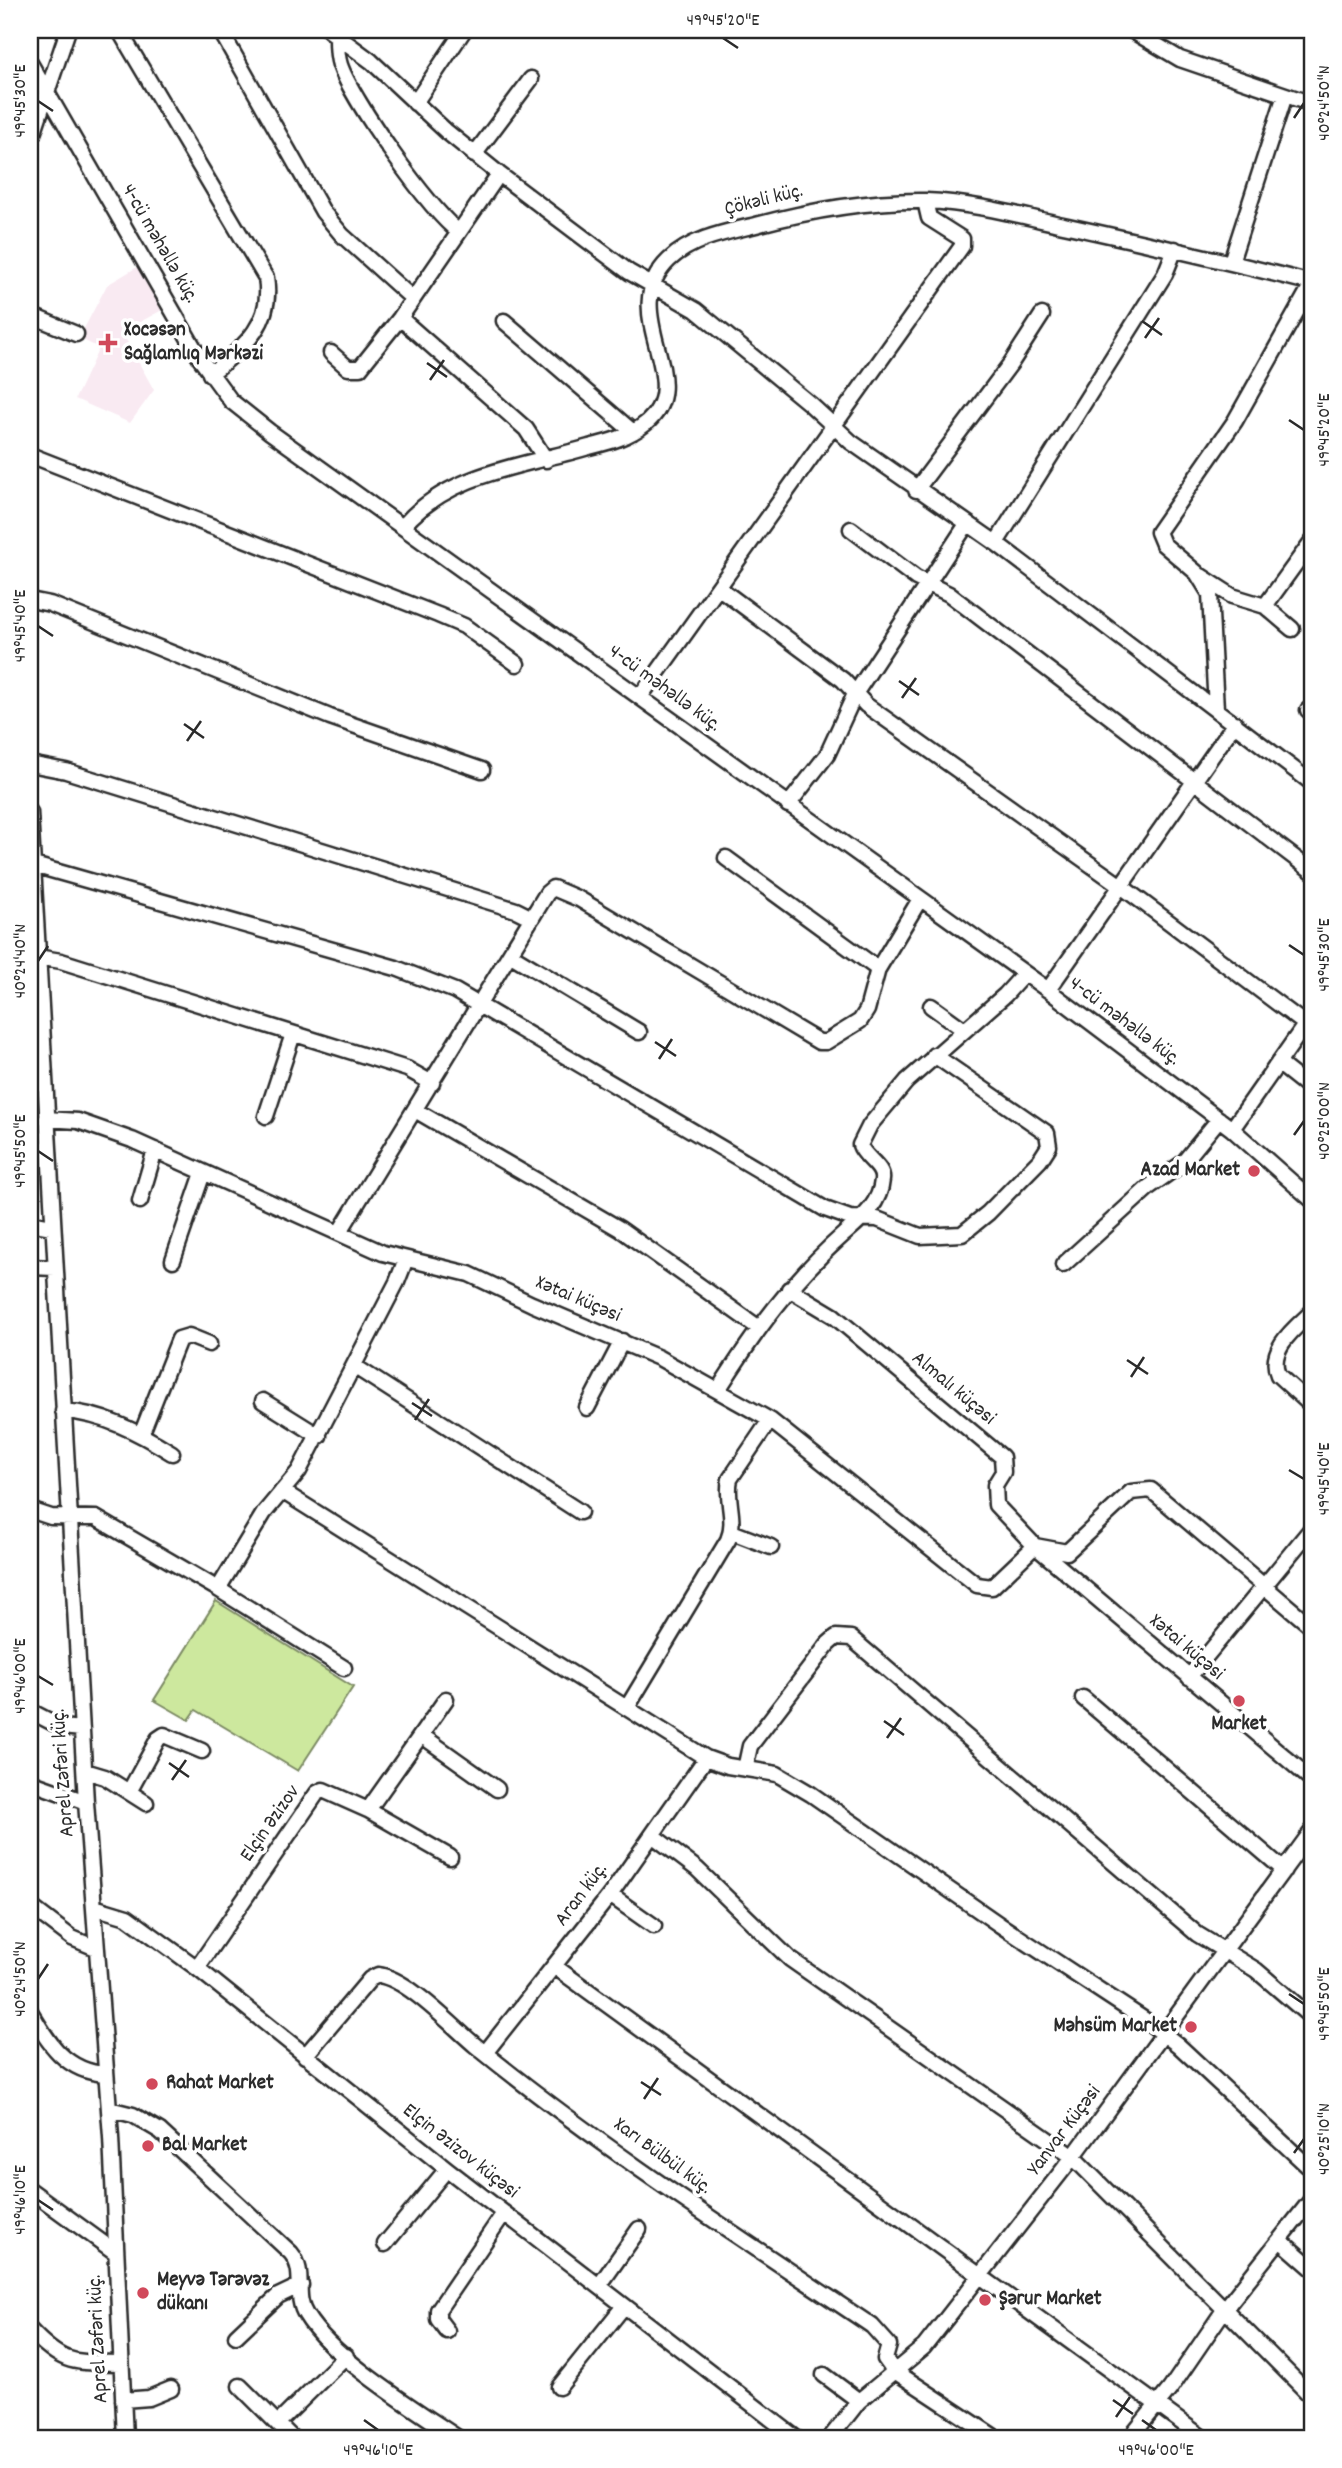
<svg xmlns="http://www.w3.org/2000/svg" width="1342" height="2468" font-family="Dekko,sans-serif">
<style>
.built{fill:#f9eaf2}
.green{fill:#cde89e;stroke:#7c8a64;stroke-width:2}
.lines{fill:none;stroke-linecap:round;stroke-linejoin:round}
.minor-casing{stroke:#2b2b2b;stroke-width:19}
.minor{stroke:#fff;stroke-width:14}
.ticks{fill:none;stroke:#2b2b2b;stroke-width:2.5}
.poi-dot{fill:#d1495b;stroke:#fff;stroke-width:2.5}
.labels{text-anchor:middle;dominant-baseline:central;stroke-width:7;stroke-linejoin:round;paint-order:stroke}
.street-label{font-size:21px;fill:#2b2b2b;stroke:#fff}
.poi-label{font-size:21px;font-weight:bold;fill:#2b2b2b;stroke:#fff;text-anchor:start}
.neatline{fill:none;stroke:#2b2b2b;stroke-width:2.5}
.ticks-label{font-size:18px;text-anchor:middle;fill:#2b2b2b}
</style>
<rect width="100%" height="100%" fill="#fff"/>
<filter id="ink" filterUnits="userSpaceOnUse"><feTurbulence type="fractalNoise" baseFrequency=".0143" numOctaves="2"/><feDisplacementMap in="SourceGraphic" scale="14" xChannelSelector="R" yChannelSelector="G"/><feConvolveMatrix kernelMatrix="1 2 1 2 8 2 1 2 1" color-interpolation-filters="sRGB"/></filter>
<g filter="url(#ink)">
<!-- built -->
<path class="built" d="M139,266L162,310L129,328L125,338L154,390L130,423L75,399L99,348L79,338L107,285Z"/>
<!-- green -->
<path class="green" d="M216,1601L353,1687L298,1771L196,1710L189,1720L154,1700Z"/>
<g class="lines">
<defs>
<path id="minor" d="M119,30L266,278C274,325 242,348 210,374
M220,30L323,212L342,235L413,299
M329,30L371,61L447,132L499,174L629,272L696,310L810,404L851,442L996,543L1312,783
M1131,30L1180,59L1312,104
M337,38C337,48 337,56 340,65C352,100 429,210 459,232
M30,63L201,360L231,401L270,432L1048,990L1232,1129L1312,1200
M415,103L464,30
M30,143L68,30
M474,155L531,79
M1231,262L1285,95
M30,315L76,334
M400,318L526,429L546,460
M504,321L633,432
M331,353L348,368H360L400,318L499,174
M30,455L438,615L464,626L517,664
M916,490L1011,363L1042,315
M403,526C450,472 524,466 589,447C609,442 629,437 645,424C699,381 614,313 669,260C692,238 727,232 756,225C812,210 868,200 926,201C974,203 1022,216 1068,226C1150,244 1231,262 1312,283
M851,529L916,578L949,594L1312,871
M996,543L1165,274L1175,249
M1201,576L1232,596L1265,606L1312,541
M719,588L843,680L866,705L1121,886L1305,1024
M30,600L50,604L330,717L482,770
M1265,606L1292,629
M640,697L962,246V239L929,218L925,201
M1216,709L1210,594L1197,573L1163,544L1158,532L1235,421L1312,284
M1308,710L1312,713
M30,764L66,771L516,910L532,918
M788,805L827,755L855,694L967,524
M30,812L86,1802L111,2137L125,2438
M726,858L878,969
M30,864L396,968L455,991L825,1209L850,1218L877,1219L920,1236L962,1234L988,1213L1040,1160L1049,1146L1047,1133L934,1055
M511,955L639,1032
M37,957L61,961L407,1069L432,1083
M1048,990L1235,723
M931,1006L963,1029
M1278,1063L1312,1090
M415,1110L620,1229L759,1328
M266,1116L293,1034
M46,1119L78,1121L132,1140L383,1253L469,1274L532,1304L659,1358L770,1420L977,1585L992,1587L1035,1546L1312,1780
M1232,1129L1312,1015
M140,1201L155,1150
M30,1223L52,1227
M339,1233L547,893L553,888L579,899L819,1042H826L860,1021L867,1010L878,969L920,899
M173,1260L203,1173
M1063,1265L1149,1187L1183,1163L1219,1119
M30,1267L55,1268
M789,1289L834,1316L1002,1457L1003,1472L995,1485L996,1505L1035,1546L1067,1552L1131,1492L1151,1490L1312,1627
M1312,1312C1295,1328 1267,1349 1278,1375L1312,1406
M354,1366L580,1512
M718,1390C754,1333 792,1280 843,1235C860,1220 880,1205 882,1180C884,1166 864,1158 860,1145L870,1125L907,1081L1005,995L1024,974
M263,1401L319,1436
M587,1408L622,1341
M63,1411C102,1413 140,1433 172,1453
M141,1435L179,1339L189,1336L209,1344
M282,1491L706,1758L728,1766L777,1774L811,1794L1000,1925L1148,2022L1178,2045L1312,2170
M30,1510L51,1517L96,1518L218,1589L264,1513L299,1471L397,1282L406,1259
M732,1532L771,1547
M218,1589L344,1668
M1189,1677L1312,1528
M1083,1698L1284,1870
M628,1706L728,1540C737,1519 725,1500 730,1479L770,1420
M30,1711L61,1727L82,1729
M421,1735L446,1699
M745,1769L750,1746L828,1644L836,1637L851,1638L1197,1934L1256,1970L1312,2018
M85,1771L105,1777L146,1803
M30,1782L86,1802
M129,1792L158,1739L164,1735L202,1751
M368,1810L421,1735L497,1789
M652,1835L697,1869L790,1959L1073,2157L1312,2397
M610,1895L654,1926
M94,1907L127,1917L197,1968L447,2169L796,2438
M34,1909L72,1938L96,1948
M554,1966L1203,2438
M197,1968L317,1793L323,1790L368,1810L450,1857
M30,2011C48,2042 65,2072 106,2074
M485,2053L610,1895L706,1758
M305,2056L370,1979L378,1975C407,1978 452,2026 476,2046C601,2148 738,2236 872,2326L889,2345L885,2359L893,2370L996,2438
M109,2109L133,2115L160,2131L291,2253C307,2272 293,2295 306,2315C332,2358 415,2409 458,2438
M30,2190L115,2252
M1280,2240L1312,2268
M385,2244L447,2169
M599,2286L639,2229
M30,2330C64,2366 74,2362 121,2363
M447,2331L438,2319V2310L504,2213
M236,2336L278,2296L301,2285
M824,2375L859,2401
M240,2386L292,2438
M559,2387L624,2306
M123,2400L149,2398L171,2389
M278,2423L346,2356
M830,2438L859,2401L924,2347L1073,2157L1312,1831
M1130,2438L1170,2389L1224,2310L1312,2199"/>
</defs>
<!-- minor casing -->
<use href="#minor" class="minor-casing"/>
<!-- minor -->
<use href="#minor" class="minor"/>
</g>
</g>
<!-- ticks -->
<path class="ticks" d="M723,38L738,48M38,101L53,111M1294,118L1304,103M1142,321L1162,335M1145,338L1159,318M427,363L447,377M430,380L444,360M1289,420L1304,430M38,626L53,636M899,681L919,695M902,698L916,678M184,724L204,738M187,741L201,721M1289,945L1304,955M38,961L48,946M655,1042L676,1056M659,1059L672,1039M1294,1135L1304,1121M38,1151L53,1161M1127,1360L1148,1374M1131,1377L1144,1357M412,1403L432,1416M415,1420L429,1399M1289,1470L1304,1479M38,1676L53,1685M884,1721L904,1735M887,1738L901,1718M169,1763L189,1777M172,1780L186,1760M38,1979L48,1964M1289,1994L1304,2004M641,2082L661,2095M644,2099L658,2078M1294,2153L1304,2139M38,2200L53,2210M1113,2400L1133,2414M1116,2417L1130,2397M364,2420L378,2430M1142,2420L1156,2430"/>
<!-- markers -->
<g class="poi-dot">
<path d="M104.5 332.5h7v7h7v7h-7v7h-7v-7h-7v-7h7z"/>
<circle cx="1254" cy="1171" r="7"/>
<circle cx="1239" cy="1701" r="7"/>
<circle cx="1191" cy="2027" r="7"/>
<circle cx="152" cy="2084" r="7"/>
<circle cx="148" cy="2146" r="7"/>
<circle cx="143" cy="2293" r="7"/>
<circle cx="985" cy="2300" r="7"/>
</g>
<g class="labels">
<!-- street labels -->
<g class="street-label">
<text transform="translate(764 201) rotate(-14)">Çökəli küç.</text>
<text transform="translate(159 244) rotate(60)">4-cü məhəllə küç.</text>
<text transform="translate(664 689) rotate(36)">4-cü məhəllə küç.</text>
<text transform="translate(1124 1022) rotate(37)">4-cü məhəllə küç.</text>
<text transform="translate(578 1300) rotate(23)">Xətai küçəsi</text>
<text transform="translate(953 1389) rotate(40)">Almalı küçəsi</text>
<text transform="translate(1186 1648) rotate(40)">Xətai küçəsi</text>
<text transform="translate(64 1773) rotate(-94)">Aprel Zəfəri küç.</text>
<text transform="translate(271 1824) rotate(-55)">Elçin Əzizov</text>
<text transform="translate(582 1895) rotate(-53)">Aran küç.</text>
<text transform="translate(1065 2131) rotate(-53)">Yanvar Küçəsi</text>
<text transform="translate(460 2152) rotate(38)">Elçin Əzizov küçəsi</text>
<text transform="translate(662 2157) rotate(36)">Xarı Bülbül küç.</text>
<text transform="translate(99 2339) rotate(-93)">Aprel Zəfəri küç.</text>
</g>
<!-- poi labels -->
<g class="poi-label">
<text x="124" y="331">Xocəsən<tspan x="124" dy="24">Sağlamlıq Mərkəzi</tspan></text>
<text x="1240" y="1171" text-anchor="end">Azad Market</text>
<text x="1239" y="1725" text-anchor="middle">Market</text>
<text x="1177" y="2027" text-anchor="end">Məhsüm Market</text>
<text x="166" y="2084">Rahat Market</text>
<text x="162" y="2146">Bal Market</text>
<text x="157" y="2281">Meyvə Tərəvəz<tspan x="157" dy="24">dükanı</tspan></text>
<text x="999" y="2300">Şərur Market</text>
</g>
</g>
<!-- margin -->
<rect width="1342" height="2468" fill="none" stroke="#fff" stroke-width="77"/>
<rect x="38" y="38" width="1266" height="2392" class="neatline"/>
<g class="ticks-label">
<text x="723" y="25">49°45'20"E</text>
<text transform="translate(19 101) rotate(-90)" y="6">49°45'30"E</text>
<text transform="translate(1323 103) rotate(-90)" y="6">40°24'50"N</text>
<text transform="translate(1323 430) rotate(-90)" y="6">49°45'20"E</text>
<text transform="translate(19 626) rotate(-90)" y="6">49°45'40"E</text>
<text transform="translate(1323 955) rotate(-90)" y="6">49°45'30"E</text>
<text transform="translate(19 961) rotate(-90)" y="6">40°24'40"N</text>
<text transform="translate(1323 1121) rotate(-90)" y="6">40°25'00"N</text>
<text transform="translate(19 1151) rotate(-90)" y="6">49°45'50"E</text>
<text transform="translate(1323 1479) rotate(-90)" y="6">49°45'40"E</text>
<text transform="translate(19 1676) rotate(-90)" y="6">49°46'00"E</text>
<text transform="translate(19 1979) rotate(-90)" y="6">40°24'50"N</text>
<text transform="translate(1323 2004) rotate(-90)" y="6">49°45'50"E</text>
<text transform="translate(1323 2139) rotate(-90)" y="6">40°25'10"N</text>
<text transform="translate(19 2200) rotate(-90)" y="6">49°46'10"E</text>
<text x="378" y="2455">49°46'10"E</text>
<text x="1156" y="2455">49°46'00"E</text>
</g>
</svg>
